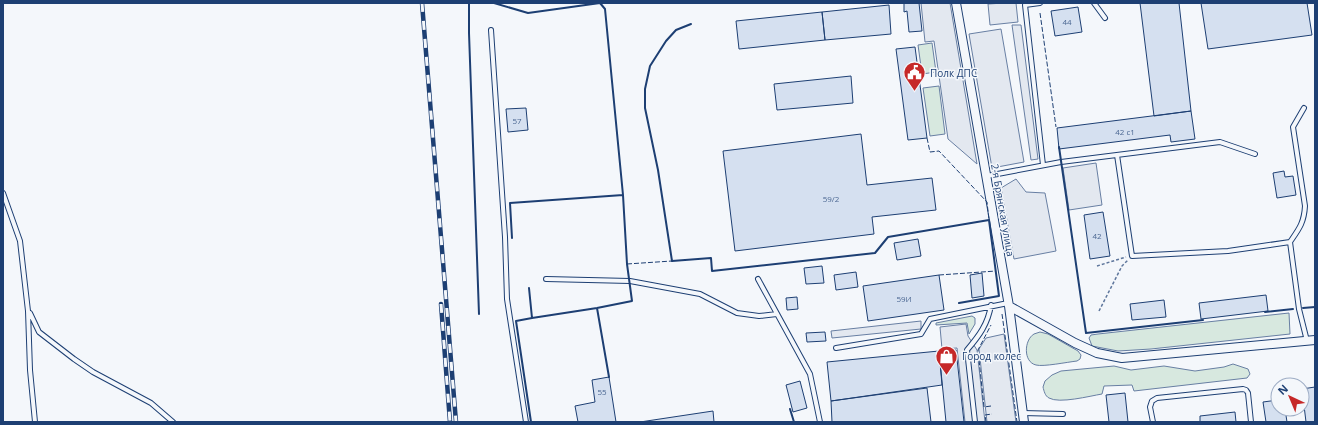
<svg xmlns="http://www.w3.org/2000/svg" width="1318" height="425" font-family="'Open Sans',sans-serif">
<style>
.green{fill:#d7e8df;stroke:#687fa3}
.parking{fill:#e3e8f0;stroke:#687fa3}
.building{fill:#d5e0f0;stroke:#1d3f73}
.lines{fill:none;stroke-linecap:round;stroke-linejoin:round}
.service-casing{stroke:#1d3f73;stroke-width:6}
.minor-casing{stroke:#1d3f73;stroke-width:10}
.path{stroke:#5e769c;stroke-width:1.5;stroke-dasharray:3 2;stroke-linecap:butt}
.service{stroke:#f4f7fb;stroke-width:4}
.minor{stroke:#f4f7fb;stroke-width:8}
.rail-casing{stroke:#1d3f73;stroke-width:4.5}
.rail{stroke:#f4f7fb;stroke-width:3;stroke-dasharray:9;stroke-linecap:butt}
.fence{stroke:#1d3f73;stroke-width:1;stroke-dasharray:5 2;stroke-linecap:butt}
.wall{stroke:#1d3f73;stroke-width:2}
.labels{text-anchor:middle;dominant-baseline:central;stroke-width:3;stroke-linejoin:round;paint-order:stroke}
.number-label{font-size:8px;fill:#4b6792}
.poi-label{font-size:10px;fill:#1d3f73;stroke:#f4f7fb;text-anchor:start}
.street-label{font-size:10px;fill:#1d3f73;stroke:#f4f7fb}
</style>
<rect width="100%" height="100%" fill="#f4f7fb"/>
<!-- green -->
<path class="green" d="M932,43L936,72L922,74L918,45Z
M939,86L945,134L930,136L923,88Z
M1289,313L1290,334L1151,349L1118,351L1092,346L1089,338L1091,335L1098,334Z
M972,316L975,318V324L969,334L967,323L936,325V323Z
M1040,332L1048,334L1078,351L1081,355L1080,359L1077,361C1068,362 1043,367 1036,365C1023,362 1024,340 1034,334C1036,333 1038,333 1040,332Z
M1233,364L1248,369L1250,374L1247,378L1134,391L1132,385L1104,386L1102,394C1090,396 1059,404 1049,398C1045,396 1044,391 1043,387L1045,381L1052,375L1061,371L1114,366L1131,370L1164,366L1195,371L1224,367Z"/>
<!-- parking -->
<path class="parking" d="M921,3H950L977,164L948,139L934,41L925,42Z
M1004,3H1016L1018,22L990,25L988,4Z
M1012,25H1021L1038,159L1031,160Z
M1001,29L1024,162L992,168L969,34Z
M1096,163L1102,205L1069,210L1063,168Z
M1016,179L1026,192L1045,193L1056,251L1014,259L1001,188Z
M921,321V329L832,338L831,331Z
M966,324L968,336L977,350L985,422H965L957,348L942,349L940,327Z
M1004,334L1016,422H987L979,349L986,338Z"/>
<!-- building -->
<path class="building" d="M904,3H919L922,31L909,32L907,11L904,12Z
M1140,3H1179L1191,111L1154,116Z
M1201,3H1307L1312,35L1208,49Z
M889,5L891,34L825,40L822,12Z
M1078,7L1082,32L1055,36L1051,11Z
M822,12L825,40L739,49L736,21Z
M915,47L927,138L908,140L896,49Z
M851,76L853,103L777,110L774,84Z
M526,108L528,130L508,132L506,109Z
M1191,111L1195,139L1171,142L1170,135L1059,149L1057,128Z
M861,134L867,185L932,178L936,210L872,217L874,234L735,251L723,151Z
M1284,171L1285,177L1293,176L1296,195L1277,198L1273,173Z
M1103,212L1110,256L1090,259L1084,215Z
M918,239L921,256L897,260L894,243Z
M822,266L824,283L806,284L804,268Z
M856,272L858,287L836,290L834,275Z
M982,273L984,296L972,298L970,275Z
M939,275L944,310L868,321L863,286Z
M1266,295L1268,311L1201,319L1199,303Z
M797,297L798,309L787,310L786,298Z
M1164,300L1166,317L1132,320L1130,304Z
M825,332L826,341L807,342L806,333Z
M956,350L964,422H946L939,351Z
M939,351L942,385L831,401L827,362Z
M609,377L616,422H578L575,406L595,402L592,380Z
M800,381L807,408L793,412L786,385Z
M1315,387V422H1306L1302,389Z
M927,388L931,422H832L831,401Z
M1125,393L1128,422H1109L1106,395Z
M1278,400V409H1285L1287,422H1266L1263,402Z
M713,411L714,422H640Z
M1235,412L1236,422H1200V416Z"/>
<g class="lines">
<defs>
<path id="service" d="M1040,3L1025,5L1043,165
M1094,3L1105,18
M491,30L505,237L507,299L526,422
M1117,155L1132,256L1228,251L1290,242C1299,229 1304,223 1305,206L1293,127L1304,108
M987,176L1061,162L1220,142L1255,154
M3,193L20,241L28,311L30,370L35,422
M1290,242L1299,309L1307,341
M546,279L630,281L700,294L737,313L759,316L777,314
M758,279L810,374L820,422
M30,313L39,332L74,359L93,372L151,403L173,422
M836,348L921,334L930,319L1008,303
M1023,413L1063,414
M975,422L967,350C979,336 988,324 991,305
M1153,422L1150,407L1152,401L1157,398L1243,389L1246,390L1248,393L1251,422"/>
<path id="minor" d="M956,3L1009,306L1024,422
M1009,306L1075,343L1097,353L1122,358L1315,340"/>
</defs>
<!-- service casing -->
<use href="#service" class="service-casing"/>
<!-- minor casing -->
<use href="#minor" class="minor-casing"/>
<!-- path -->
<path class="path" d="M1097,266L1126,257
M1099,311L1122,266L1128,260"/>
<!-- service -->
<use href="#service" class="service"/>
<!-- minor -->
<use href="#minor" class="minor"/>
<defs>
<path id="rail" d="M422,3L456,422
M441,304L450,422"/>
</defs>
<!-- rail casing -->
<use href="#rail" class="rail-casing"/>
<!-- rail -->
<use href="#rail" class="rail"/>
<!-- fence -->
<path class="fence" d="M1040,13L1056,127
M927,138L930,152L939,151L987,202L989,220
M627,264L672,261
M939,275L996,271
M1002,314L1017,422
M991,406L984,407L978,350L991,325
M986,422L985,415L992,414"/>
<!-- wall -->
<path class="wall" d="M469,3V33L479,314
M494,3L528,13L600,3L605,9L623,195
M691,24L676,30L666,41L650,66L645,89V108L658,170L672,261L711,258L712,271L875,253L888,237L989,220L999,296L959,303
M1059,147L1086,333L1203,320
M512,238L510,203L623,195L627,264L632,301L597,308L532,318L529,288
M597,308L609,377
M1303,308L1315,307
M1265,312L1293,309
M790,409L794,422
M531,422L516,321L532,318"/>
</g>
<!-- icons -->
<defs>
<symbol id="civic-pin" viewBox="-11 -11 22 30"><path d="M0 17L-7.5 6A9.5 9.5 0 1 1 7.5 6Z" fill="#c62828" stroke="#f4f7fb"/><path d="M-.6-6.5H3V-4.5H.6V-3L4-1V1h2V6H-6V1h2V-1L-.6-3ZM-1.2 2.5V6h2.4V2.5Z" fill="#fff"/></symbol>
<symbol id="shop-pin" viewBox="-11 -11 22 30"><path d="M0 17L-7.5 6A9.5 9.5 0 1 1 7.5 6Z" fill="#c62828" stroke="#f4f7fb"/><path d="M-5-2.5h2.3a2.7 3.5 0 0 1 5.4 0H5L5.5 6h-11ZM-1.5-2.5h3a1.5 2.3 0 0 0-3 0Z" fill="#fff"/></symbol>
</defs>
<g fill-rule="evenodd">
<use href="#civic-pin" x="902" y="60" width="25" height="34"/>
<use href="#shop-pin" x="934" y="344" width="25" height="34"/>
</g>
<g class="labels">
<!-- number labels -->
<g class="number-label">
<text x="1067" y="21">44</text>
<text x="517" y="120">57</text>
<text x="1125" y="131">42 с1</text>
<text x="831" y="198">59/2</text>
<text x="1097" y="235">42</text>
<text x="904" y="298">59И</text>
<text x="602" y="391">55</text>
</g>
<!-- poi labels -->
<g class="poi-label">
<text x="930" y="73">Полк ДПС</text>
<text x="962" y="356">Город колес</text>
</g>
<!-- street labels -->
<g class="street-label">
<text transform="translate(1003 210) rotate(80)">2-я Брянская улица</text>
</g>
</g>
<!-- border -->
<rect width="1318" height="425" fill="none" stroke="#1d3f73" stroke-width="8"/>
<!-- north arrow -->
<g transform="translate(1290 397) rotate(316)"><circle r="19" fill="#f4f7fb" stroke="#9eadc5"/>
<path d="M0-3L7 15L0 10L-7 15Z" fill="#c62828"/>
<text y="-6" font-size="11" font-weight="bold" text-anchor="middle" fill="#1d3f73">N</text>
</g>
</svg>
